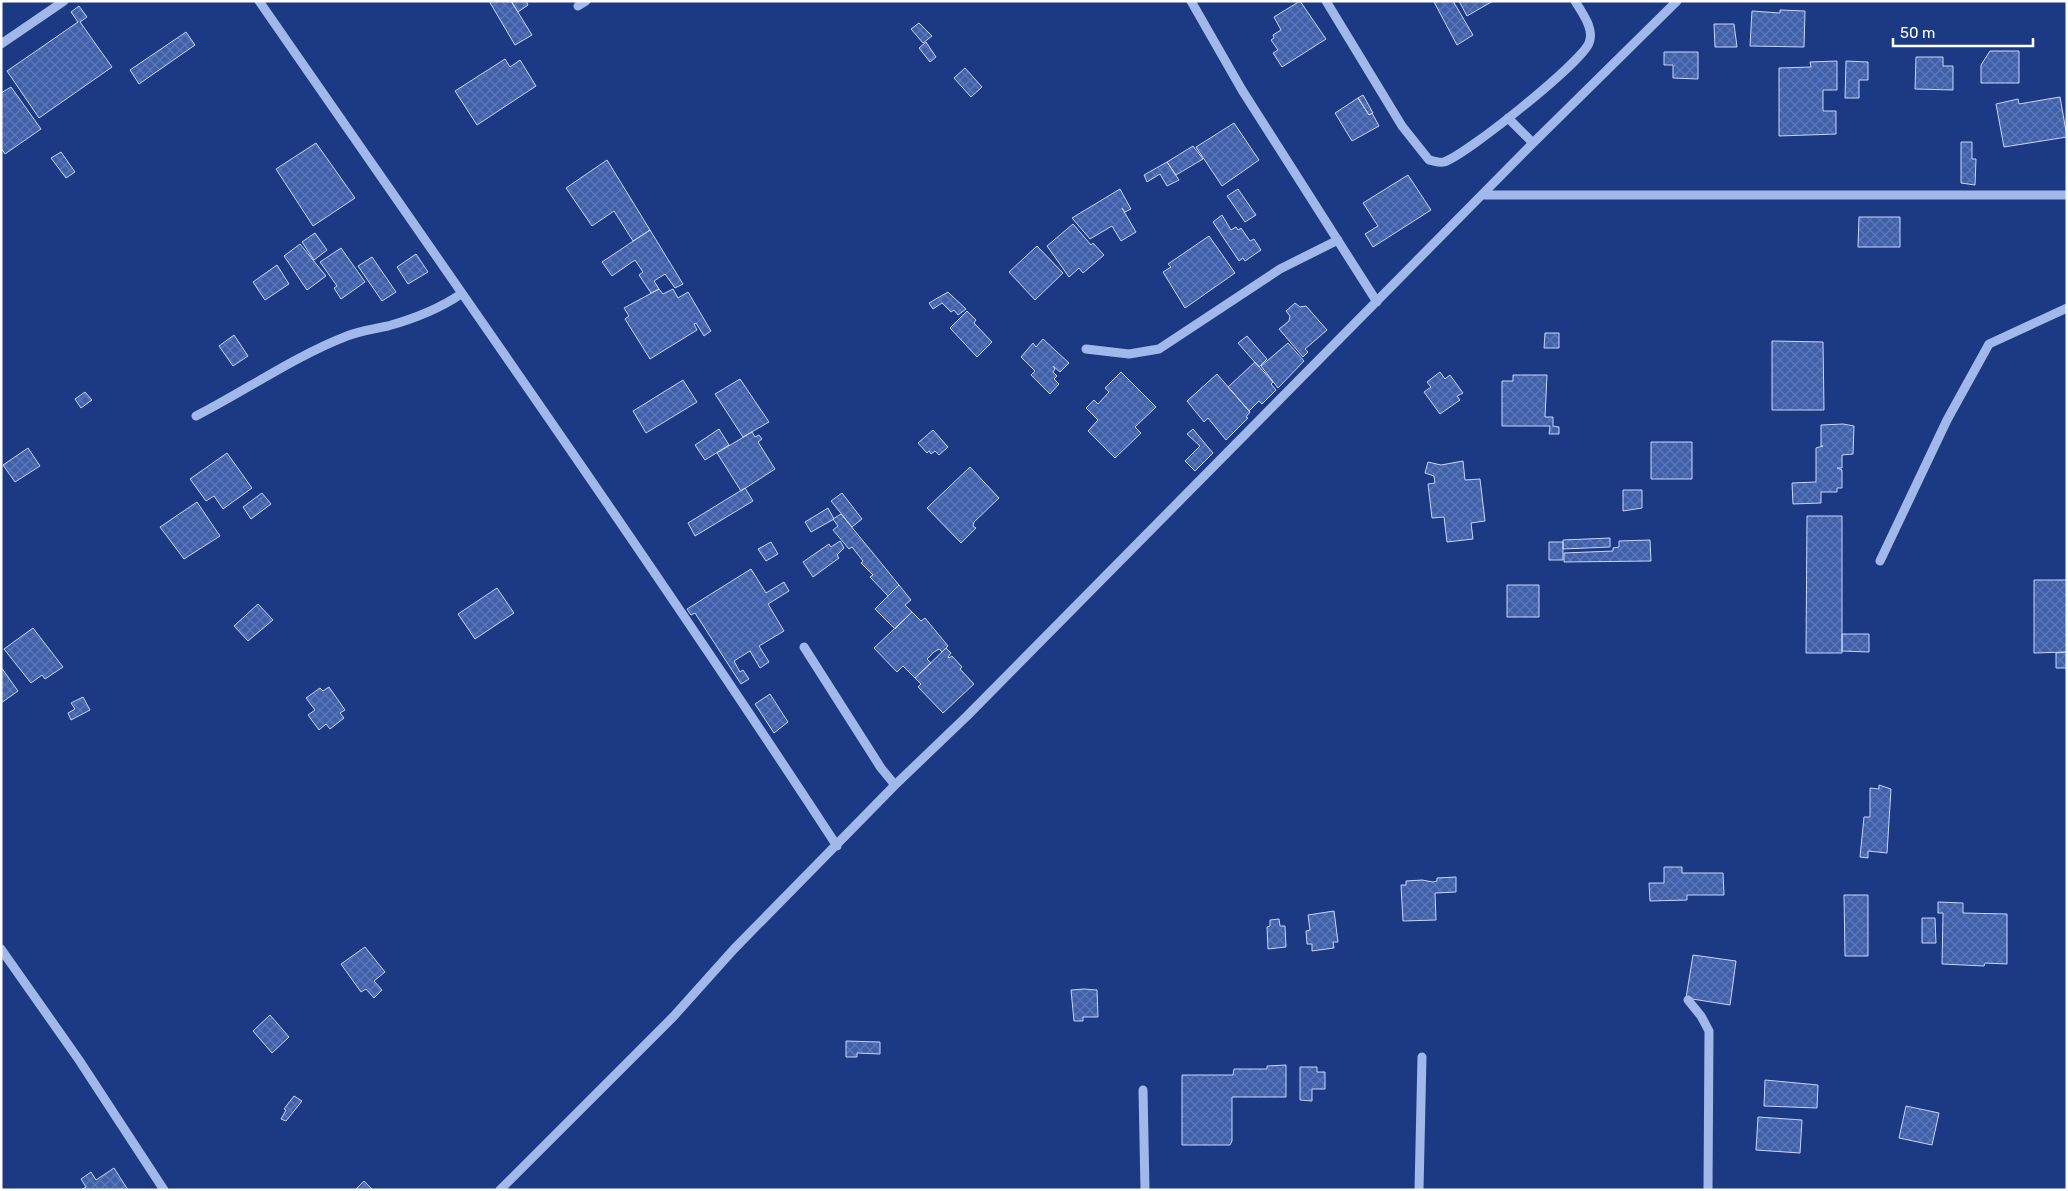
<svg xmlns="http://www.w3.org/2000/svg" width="2068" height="1191" font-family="Rubik,sans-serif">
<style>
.building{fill:url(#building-cross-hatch);stroke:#c6d5f8}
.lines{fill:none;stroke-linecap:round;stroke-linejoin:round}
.minor{stroke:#a1b8ea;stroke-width:9}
</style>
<defs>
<pattern id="building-cross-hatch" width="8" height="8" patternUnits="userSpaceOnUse" patternTransform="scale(1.25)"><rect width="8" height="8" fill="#4060aa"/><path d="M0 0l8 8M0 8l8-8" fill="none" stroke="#5d78b7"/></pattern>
</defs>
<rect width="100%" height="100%" fill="#1c3a83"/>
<!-- building -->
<path class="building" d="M489,1H511L532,35L515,45Z
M511,1H526L528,5L518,12Z
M1300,1L1326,39L1282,67L1273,53L1278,50L1271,40L1274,38L1273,35L1281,30L1274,17Z
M1435,1H1453L1473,35L1457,45L1434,2Z
M1459,1H1493L1467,16Z
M79,6L87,17L80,22L112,67L39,118L7,71L78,22L71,12Z
M1780,10L1805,11L1804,47L1750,46L1752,11L1780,13Z
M919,23L932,36L923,43L911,29Z
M1714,24H1734L1737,47H1715Z
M186,32L195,45L139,84L130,70Z
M926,42L936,57L930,62L919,48Z
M1990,51H2019V83H1981V65Z
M1664,52H1698V79L1673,78V65H1664Z
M1916,57H1943V66H1953V90L1915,89Z
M505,59L510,67L520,60L536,86L477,125L455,91Z
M1837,61V90H1823V111H1836V134L1779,136V68L1811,67L1810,62Z
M1846,61L1868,62V80H1859V98H1845Z
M965,68L982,87L971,97L954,78Z
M11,87L41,129L5,154L1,148V93Z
M1363,95L1373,113L1369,115L1358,98Z
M2060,97L2067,137L2004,147L1996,104L2018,99L2019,104Z
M1358,98L1369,115L1372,113L1379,126L1352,141L1335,113Z
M1234,123L1259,160L1222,186L1196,147Z
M1961,142H1972V159H1976L1975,185L1961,183Z
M316,143L355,198L313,226L276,169Z
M1193,146L1203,159L1176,175L1167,162Z
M61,152L75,172L66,178L51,158Z
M607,160L650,230L633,241L614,211L592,226L566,188Z
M1167,162L1179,180L1167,186L1160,174L1147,182L1144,175Z
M1408,175L1431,210L1373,247L1365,234L1378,226L1363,203Z
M1120,189L1131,209L1125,212L1122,208L1136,232L1121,241L1112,226L1090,239L1072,218Z
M1238,189L1256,215L1245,222L1227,196Z
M1222,215L1231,230L1236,227L1238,230L1241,228L1250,241L1254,239L1261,250L1245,261L1243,258L1239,261L1213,222Z
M1859,217H1900V247H1858Z
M1073,224L1091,245L1093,243L1104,255L1083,273L1079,268L1069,277L1047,246Z
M650,230L683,284L675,288L665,274L654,281L659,289L651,293L639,275L643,272L635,260L612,276L602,262Z
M315,233L327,250L314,260L302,242Z
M1209,236L1235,273L1185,308L1163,272L1171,267L1168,264Z
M300,244L326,276L307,290L284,256Z
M1037,246L1063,273L1035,300L1009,272Z
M341,248L365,282L341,299L334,288L337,286L320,262Z
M416,254L428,272L408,284L397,267Z
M372,257L396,292L382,301L358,266Z
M277,265L289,284L265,300L253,282Z
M659,289L663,294L673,289L678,298L688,292L711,331L704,336L696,323L694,324L697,330L650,359L625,319L629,316L624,308Z
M948,292L951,295L966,309L958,315L954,310L951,312L942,303L933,309L929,303Z
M1295,303L1300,307L1306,306L1327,330L1305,349L1308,352L1303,357L1279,329L1289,321L1290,316L1286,311Z
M967,311L976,320L974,323L992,342L977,357L950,328Z
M1545,333H1559V348H1544Z
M234,335L248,356L233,366L219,346Z
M1247,336L1267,359L1259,367L1238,343Z
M1043,339L1069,363L1060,372L1053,366L1055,369L1053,372L1057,376L1054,379L1059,384L1050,394L1031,375L1035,371L1021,357L1033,343L1036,347Z
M1772,341L1823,342L1824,410H1772Z
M1288,343L1304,361L1278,388L1261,366Z
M1255,362L1273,382L1271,384L1276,390L1262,404L1259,401L1249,411L1228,387Z
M1121,372L1156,407L1135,427L1141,433L1115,458L1088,431L1098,420L1086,408L1094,400L1098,404L1109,392L1105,388Z
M1440,372L1445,379L1450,375L1463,393L1457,396L1460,400L1440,414L1424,392L1431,387L1427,382Z
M1217,374L1250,412L1246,417L1248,418L1226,440L1208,418L1204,422L1187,401Z
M1513,375H1547L1545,417H1553V426L1559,427V434H1549L1550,426H1502V381H1513Z
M740,379L769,422L743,437L715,394Z
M683,380L697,402L646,433L633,411Z
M85,392L92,400L81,408L75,399Z
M1843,424L1854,426L1853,454L1842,455V468H1837L1842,470V488H1837V492H1821V503L1793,504L1792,483L1816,482V448L1823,446H1821V425Z
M719,429L729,445L705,460L695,445Z
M1193,429L1213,453L1195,471L1185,461L1200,446L1187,434Z
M933,430L948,447L939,455L935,451L931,454L929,451L927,453L918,443Z
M752,432L755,437L759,435L762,439L758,442L775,469L741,491L717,453Z
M1651,442H1692V479H1651Z
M28,448L40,466L15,482L3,465Z
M227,453L252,488L223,509L214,496L206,501L190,479Z
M1463,461L1465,480L1480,479L1485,521L1471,523L1473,539L1447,542L1444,517L1432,518L1428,484L1435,483L1434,476L1425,473L1428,462L1441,465Z
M970,467L999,498L974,522L973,526L976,528L961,543L927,508Z
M745,488L753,501L695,536L688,523Z
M1623,490H1642V508L1623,511Z
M262,493L271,504L251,519L243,507Z
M842,493L862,519L852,527L831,501Z
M197,502L220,536L184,559L160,527Z
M828,508L834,519L811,532L805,522Z
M841,514L899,585L888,596L870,577L873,575L861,563L863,561L852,547L849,549L833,530L838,526L833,519Z
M1807,516H1842V653H1806Z
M1610,538V547L1563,549V540Z
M1650,540L1651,561L1564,562V553L1613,551V548L1619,547V541Z
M840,541L844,548L837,555L839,558L813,577L803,562L829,544L831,547Z
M771,542L778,554L766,561L758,549Z
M1549,542H1563V560H1549Z
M751,569L766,593L784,582L789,591L768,604L784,631L759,646L769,662L760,668L750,651L734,661L740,672L743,670L749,679L741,684L695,613L691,615L687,609Z
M2034,580H2067V652L2034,653Z
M899,585L911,600L905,605L912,612L895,629L875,609Z
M1507,585H1539V617H1507Z
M497,588L514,613L475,639L458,614Z
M258,604L273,620L248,641L234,626Z
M912,612L921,621L925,618L948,646L942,652L939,649L934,652L927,659L931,663L915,678L903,666L897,672L874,648Z
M33,628L63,667L45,679L42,675L31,683L4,649Z
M1842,634H1869V652L1842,651Z
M946,648L951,653L948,657L949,658L952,656L962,667L960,669L974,684L943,713L918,687L921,684L915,678Z
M2067,652V668H2056V653Z
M1,667L18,691L1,703Z
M329,687L345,710L340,713L344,718L330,729L326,724L319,730L308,715L315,710L306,698L320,688L323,691Z
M770,694L788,722L774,733L755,704Z
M83,697L90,710L71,720L68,713L75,709L71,703Z
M1879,785L1891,789L1887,853L1868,851V858L1860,857L1864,817H1870V788L1879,789Z
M1664,867H1682V873H1723L1724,895H1687V900L1650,901L1649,883H1664Z
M1456,877V892L1435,893L1436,920L1403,921L1401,885H1406V881L1422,880L1433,882L1437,881V878Z
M1844,895H1868V956H1845Z
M1938,902L1963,903V913L2007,914V964L1985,963L1984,966L1942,964L1943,913H1938Z
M1334,911L1338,942H1333L1334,948L1312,951V944H1307L1306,931L1310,930L1308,915Z
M1922,918H1935L1936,943H1922Z
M1279,919L1280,926H1285L1286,947L1268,949L1267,927L1270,926V920Z
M365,947L385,972L374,981L382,990L374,998L366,989L361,992L341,964Z
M1693,955L1736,961L1730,1005L1686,998Z
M1084,989L1097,990L1098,1017H1083V1021H1074L1071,990Z
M270,1015L289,1037L272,1053L253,1031Z
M846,1041L880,1042V1054L857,1053V1057H846Z
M1286,1065V1097H1232V1141L1230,1145H1182V1075H1233L1234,1069H1267V1066Z
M1300,1067H1317V1072H1325V1089H1312V1101L1300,1100Z
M1765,1080L1818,1085L1817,1108L1764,1106Z
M294,1096L302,1101L286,1121L281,1119L286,1110L284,1109Z
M1906,1106L1939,1113L1932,1145L1899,1138Z
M1758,1117L1802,1120L1800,1153L1756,1150Z
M114,1168L128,1190H81L86,1187L81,1179L91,1172L96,1180Z
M364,1181L373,1190H355Z"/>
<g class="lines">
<!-- minor -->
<path class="minor" d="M259,1C453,281 650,560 837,846
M1191,1L1242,90L1377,302
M1326,1L1402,126L1429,160C1434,161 1440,163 1444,162C1466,155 1581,63 1589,43C1595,29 1582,13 1575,1
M578,6L586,1
M1,44L64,1
M1508,118L1533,143
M1484,195H2067
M1086,349L1129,354L1159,349L1280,269L1338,240
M196,416C247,390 293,357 347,336C360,331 374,329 388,326C413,319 439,309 461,294
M1880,561L1947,420L1989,344L2067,308
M804,647L881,768L895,785
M1,949L79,1060L164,1190
M1688,1000L1701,1016L1709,1031L1708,1190
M1143,1090L1145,1190
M500,1190L673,1017L734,949L895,785L967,716L1533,143L1677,1
M1419,1190L1422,1057"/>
</g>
<!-- border -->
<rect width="2068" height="1191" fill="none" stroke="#ffffff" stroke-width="5"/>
<!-- scale -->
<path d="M1893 38v8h140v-8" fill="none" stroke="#ffffff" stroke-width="2.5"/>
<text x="1900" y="38" font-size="15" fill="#ffffff" stroke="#1c3a83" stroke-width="4" paint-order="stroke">50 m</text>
</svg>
